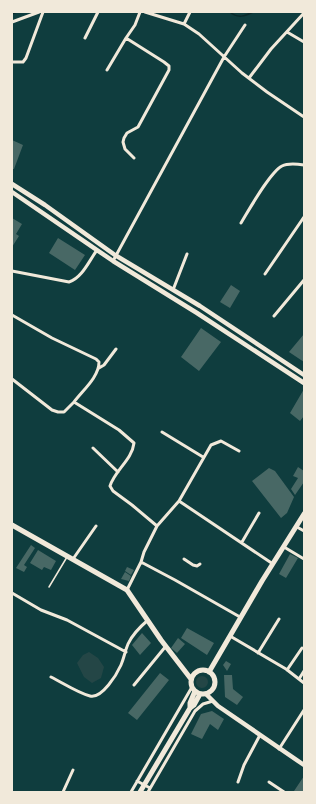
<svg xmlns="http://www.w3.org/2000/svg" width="316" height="804" font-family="'Nunito Sans',sans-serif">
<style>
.green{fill:#244646}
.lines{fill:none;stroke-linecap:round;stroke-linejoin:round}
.stream{stroke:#0a2a2b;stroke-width:1.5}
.building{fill:#486865}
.service{stroke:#f1e9da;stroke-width:1.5}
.minor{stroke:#f1e9da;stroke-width:3}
.secondary{stroke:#f1e9da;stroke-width:4.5}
.primary{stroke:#f1e9da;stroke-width:5}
</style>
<rect width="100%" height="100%" fill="#0f3d3e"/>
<!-- green -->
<path class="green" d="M89,652L98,658L104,667L101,678L92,683L84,677L77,663L83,655Z
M196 682a6 6 0 1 1 12 0a6 6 0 1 1-12 0Z"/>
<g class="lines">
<!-- stream -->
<path class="stream" d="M230,12C238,19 245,16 253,12
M12,14L17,12"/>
</g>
<!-- building -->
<path class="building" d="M12,140L23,145L14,169H12Z
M12,218L22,224L16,234L19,236L12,247Z
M58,238L85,255L75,270L49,253Z
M231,285L240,291L230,308L220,302Z
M201,328L221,342L199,371L181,357Z
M304,334V362L289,352Z
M304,389V416L300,421L290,413Z
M298,467L304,471V482L295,495L291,489L298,478L293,476Z
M269,468L275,471L294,497L287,513L281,518L252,481Z
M31,545L35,548L24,565L27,567L24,572L16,568Z
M38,550L56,561L51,570L44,567L42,570L30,563Z
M290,554L298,558L286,578L279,574Z
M127,567L134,570L131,575L125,571Z
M125,572L131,576L129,581L121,579Z
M187,628L214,643L207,655L181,638Z
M142,633L151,643L140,655L132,645Z
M178,638L185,644L177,653L171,648Z
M226,661L231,664L227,671L223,665Z
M160,673L169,680L137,720L128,713Z
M224,675H232L233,689L243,697L237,705L225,697Z
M212,711L224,719L218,730L210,724L202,739L191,734L201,714Z
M304,776V792H295L294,791Z"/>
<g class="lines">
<!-- service -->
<path class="service" d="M49,587L67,557"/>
<!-- minor -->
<path class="minor" d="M145,12L184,24L199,34L242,73L267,92L304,117
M12,22L39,12
M184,24L190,12
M287,32L304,42
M85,38L98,12
M12,62H23L26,58L43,12
M107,70L126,38
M249,78L271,49L304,13
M134,158L125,149L123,142L124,138L127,133L138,127L169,70V66L164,62L126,38L135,25L140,12
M241,223C249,210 270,172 282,166C288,163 297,164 304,165
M113,261L224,57L245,25
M12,271L69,282C82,278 89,261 97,250
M265,274L304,217
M173,290L187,254
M12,315L52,338L96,359L99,362C99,377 83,390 74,402L119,430L134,443C132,460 115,470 110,486L113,491L132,505L157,526L144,552L141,562
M274,316L304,280
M99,368L104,365L116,349
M12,379L52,410L58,412H64L74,402
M162,432L203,457
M93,448L118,472
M179,501L273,564
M157,526L179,501L211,445L221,441L239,451
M297,527L304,531
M242,542L259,513
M284,547L304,559
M73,559L96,526
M184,559L193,565L197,566L200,564
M127,590L141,562L175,580L240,617
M12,593L41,610L67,620L126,652
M230,636L286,669L304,683
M258,653L279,619
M287,670L302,648
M51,677C63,683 78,693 90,696C102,699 117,674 121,665C124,658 125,651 128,644C132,635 141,626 148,620
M299,679L304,671
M134,685L166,646
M279,749L304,710
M137,781L150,788
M238,782L244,765L260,735
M269,782L284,792
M63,792L73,770
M131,792L192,687
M148,792L195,711L203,704L213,701"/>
<!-- secondary -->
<path class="secondary" d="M12,184L45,205L115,255L200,306L304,375
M12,192L113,261L197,313L304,383
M206,694L218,706L304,765"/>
<!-- primary -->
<path class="primary" d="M12,525L127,590L161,640L191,679
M191 682a12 12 0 1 1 24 0a12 12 0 1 1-24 0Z
M209,672L262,581L304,514
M190,708V703L195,691
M140,792L190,708L194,705L200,694"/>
</g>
<!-- border -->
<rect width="316" height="804" fill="none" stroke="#f1e9da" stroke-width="26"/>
</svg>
